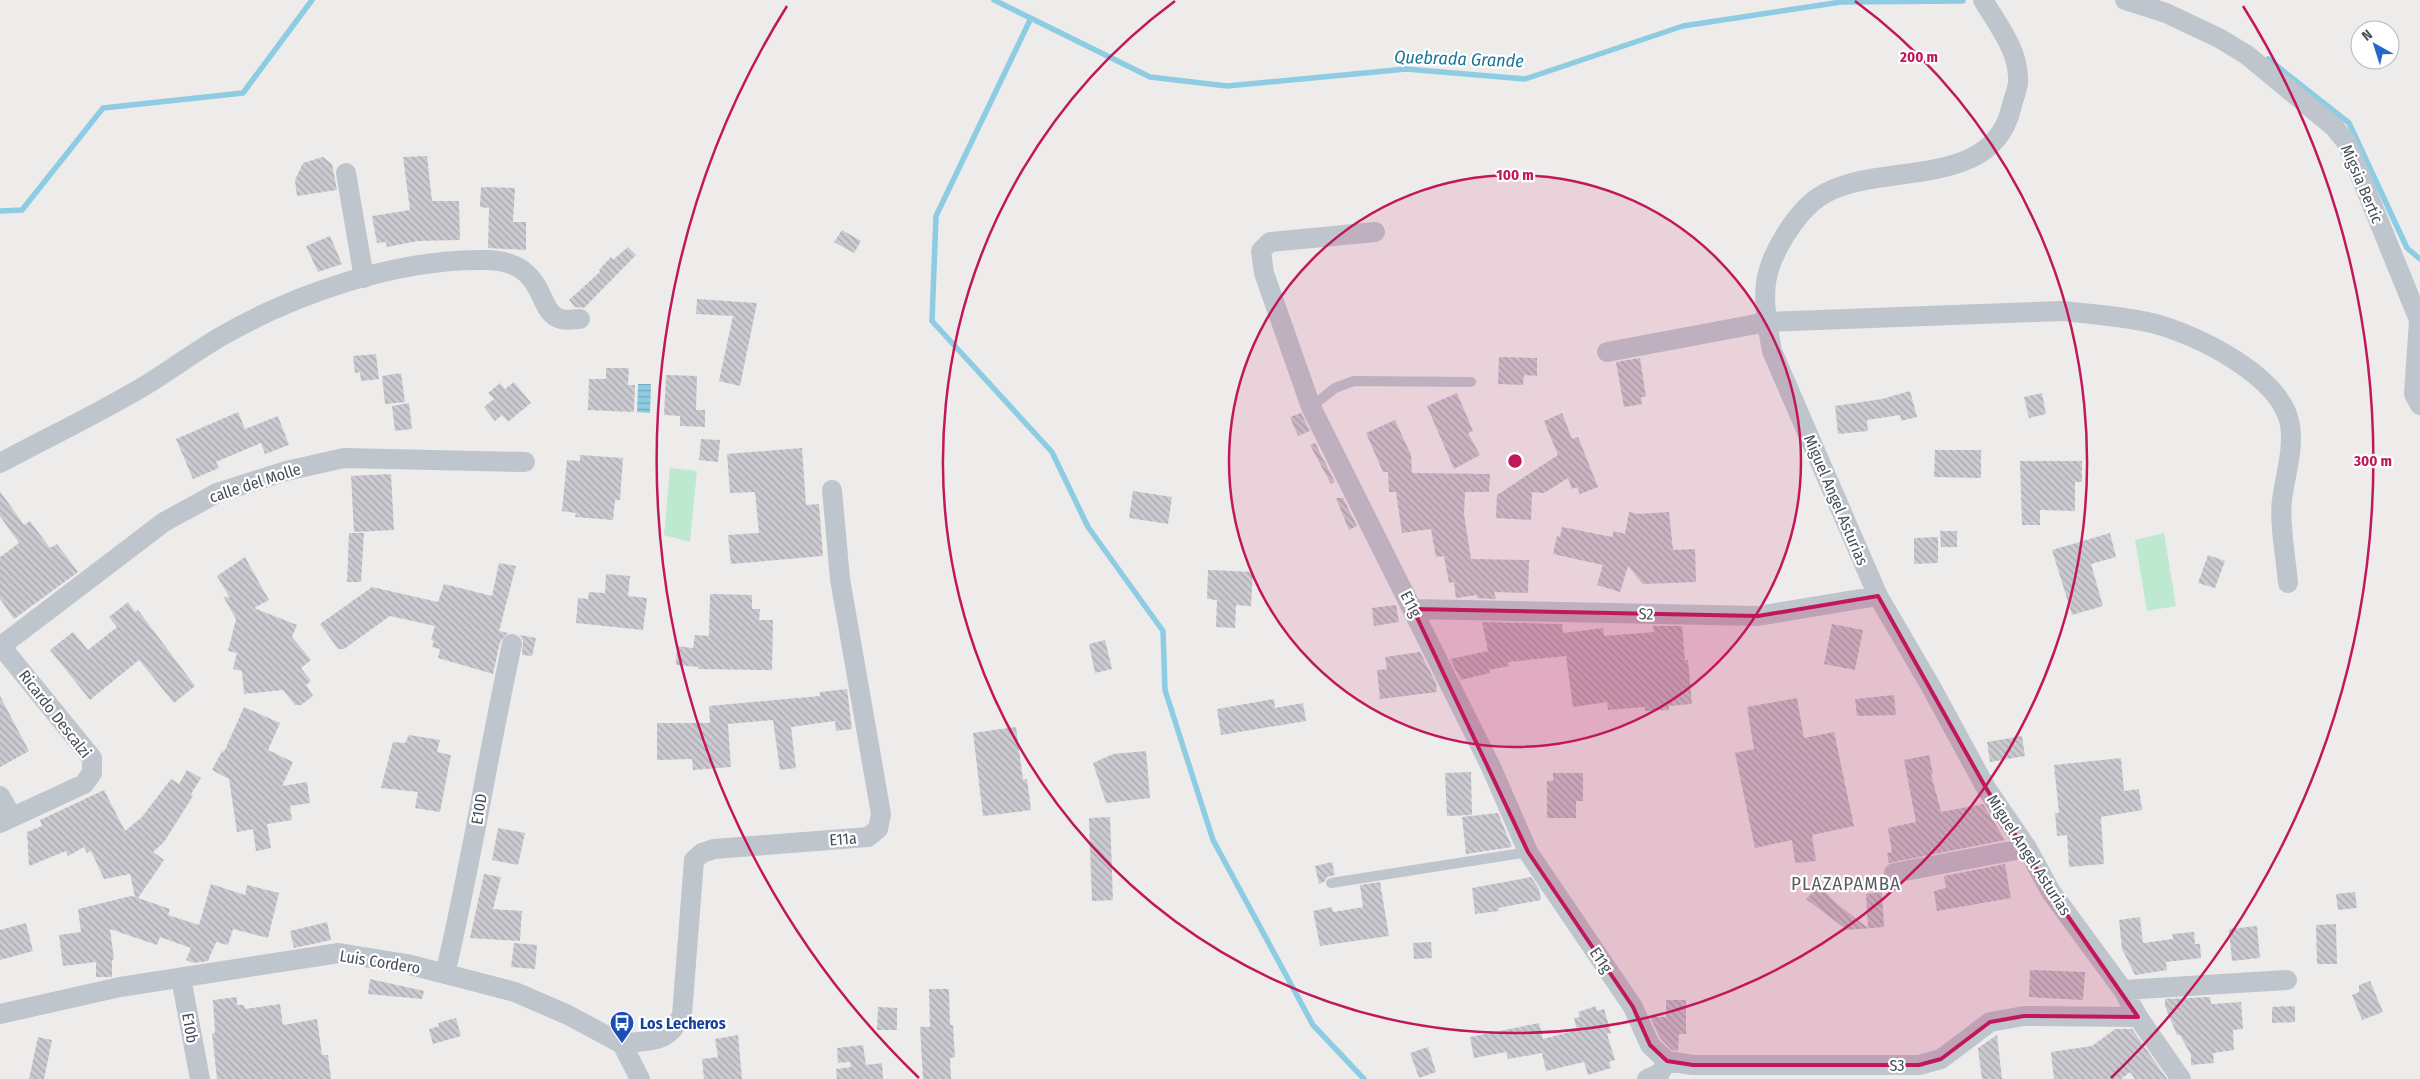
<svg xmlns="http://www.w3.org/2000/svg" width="2420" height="1079" font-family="'Fira Sans Condensed',sans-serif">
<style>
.garden{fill:#bce9d0}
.water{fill:url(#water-rules)}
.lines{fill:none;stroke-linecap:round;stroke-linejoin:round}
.stream{stroke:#8dcce2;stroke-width:5.5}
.building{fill:url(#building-back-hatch)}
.service{stroke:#bec5cd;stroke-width:10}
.minor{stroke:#bec5cd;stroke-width:20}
.marked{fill:#c2185b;fill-opacity:0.2;stroke:#c2185b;stroke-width:4;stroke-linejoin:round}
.ring{fill:none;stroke:#c2185b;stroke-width:2.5}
.labels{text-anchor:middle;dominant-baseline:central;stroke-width:4.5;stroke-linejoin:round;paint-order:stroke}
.street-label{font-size:16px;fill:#464e57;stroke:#fff}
.transit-label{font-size:16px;font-weight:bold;fill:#164399;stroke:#fff;text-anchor:start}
.water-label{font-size:18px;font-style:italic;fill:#187597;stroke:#fff}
.quarter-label{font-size:19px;letter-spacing:1px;fill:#595c60;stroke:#fff}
.centre{fill:#c2185b;stroke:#fff;stroke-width:2.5}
.ring-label{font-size:15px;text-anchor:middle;font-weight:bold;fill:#c2185b;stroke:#fff;stroke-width:4.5;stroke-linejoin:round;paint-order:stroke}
</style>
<defs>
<pattern id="water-rules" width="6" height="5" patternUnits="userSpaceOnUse" patternTransform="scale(1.25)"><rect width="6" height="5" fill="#8dcce2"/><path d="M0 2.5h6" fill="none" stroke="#75a8ba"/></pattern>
<pattern id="building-back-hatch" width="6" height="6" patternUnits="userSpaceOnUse" patternTransform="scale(1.25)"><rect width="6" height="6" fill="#cacad0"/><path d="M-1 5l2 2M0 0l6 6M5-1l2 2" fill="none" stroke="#a6a6ac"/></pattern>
</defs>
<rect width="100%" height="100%" fill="#eeeceb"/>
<!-- garden -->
<path class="garden" d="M670,468L697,471L690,542L664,535Z
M2164,533L2176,606L2147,611L2135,540Z"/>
<!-- water -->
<path class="water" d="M638,384H651L650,413L637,412Z"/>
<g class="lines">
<!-- stream -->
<path class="stream" d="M994,0L1150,77L1227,86L1406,69L1525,79L1683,26L1841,2L1963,1
M1031,18L936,216L932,321L1052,452L1088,527L1163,631L1165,690L1213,840L1313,1025L1364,1079
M2268,59L2349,123L2407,248L2420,259
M0,211L22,210L103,108L243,93L312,0"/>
</g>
<!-- building -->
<path class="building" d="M427,156L432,201H459L460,240L418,241L387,247L386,242L377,243L372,216L410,210L403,157Z
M323,157L332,164L337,190L297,196L295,180L303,163Z
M481,187L515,188L513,222H526V250L488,248L489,208L480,207Z
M842,230L861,241L854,253L834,242Z
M330,236L342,264L318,272L306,246Z
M628,247L636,255L584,308L575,307L569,300L600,272L599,270L611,257L613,260Z
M697,299L757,303L740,386L719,381L733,316L696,314Z
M376,354L379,379L361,381L360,372L355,373L353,356Z
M1499,357L1537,358V376L1524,375L1523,385L1498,384Z
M1640,358L1646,397H1641L1642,404L1624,407L1616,362Z
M606,368H629L628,385H635L634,412L588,410L589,379H606Z
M401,373L405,402L385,404L382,376Z
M666,375L697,376L696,410H705V427L680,426V416L664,415Z
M514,382L531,403L508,422L502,415L495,421L484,407L494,399L488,393L500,383L505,389Z
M1910,391L1917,417L1901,421L1900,415L1867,420L1868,431L1838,434L1835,406L1882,399Z
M1457,393L1473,431L1468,433L1480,455L1454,469L1427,406Z
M2042,393L2046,414L2029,418L2024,397Z
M409,403L412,429L395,431L392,406Z
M238,412L245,429L278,416L289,445L265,454L261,443L216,462L219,468L193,479L176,439Z
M1301,413L1310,431L1298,436L1290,417Z
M1562,413L1572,439L1578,437L1598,487L1580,494L1577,487L1572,489L1568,478L1544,493L1532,492L1531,520L1496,518L1497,495L1558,455L1544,421Z
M1395,420L1411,455L1412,473L1490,474L1489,492H1465L1464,514L1471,559L1529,560L1528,593L1494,592L1496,599L1477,598V595L1456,598L1454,582L1449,583L1444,556L1436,557L1431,529L1402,533L1396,492H1389L1388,472H1383L1366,433Z
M701,439L720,440L718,462L699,460Z
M1315,443L1335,482L1331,484L1310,445Z
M802,448L806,505L819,504L823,556L731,564L728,535L759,533L755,492L730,493L727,454Z
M1935,450H1981V478L1934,477Z
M580,455L623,458L620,500H615L613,520L575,517L576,513L562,511L567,460L580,461Z
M2020,461H2082V482H2075V511L2040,510V525H2022Z
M391,474L394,530L354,532L351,476Z
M0,491L24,525L30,521L50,548L57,544L78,572L14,619L0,599V557L19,543L0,516Z
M1133,491L1172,497L1168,524L1129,518Z
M1336,498H1343L1357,526L1349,530Z
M1629,512L1639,514L1669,512L1673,550L1695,549L1696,582L1643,584L1628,566L1620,592L1597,585L1603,565L1553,554L1557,536L1560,537L1562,527L1612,537L1614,531L1625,534Z
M1940,531H1957V547H1941Z
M349,533H364L361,582H347Z
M2110,533L2116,557L2091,564L2103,606L2072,615L2052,550Z
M1938,537V563L1914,564V538Z
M2208,555L2225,561L2215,588L2198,583Z
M245,557L269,600L254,608L297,625L292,637L311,660L301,668L311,681L306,685L313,696L301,705H295L283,690L244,694L242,671L233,669L237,653L228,651L236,619L223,596L230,598L217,576Z
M499,563L516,566L499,631L508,633L500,642L493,674L438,658L440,649L432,647L434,641L431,640L435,626L390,616L344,649H338L320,624L372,587L438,602L444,584L492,596Z
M1208,570L1253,572L1251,606L1236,605L1235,628L1216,627L1217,600L1207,599Z
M606,574L630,576L628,596L647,598L643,630L576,623L578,598L588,599L589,592L605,593Z
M710,594L752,595V609H760L759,620H773L772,670L698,669L699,667L676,665L677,646L693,648L695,635L709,636Z
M128,602L135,612L138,610L195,686L174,703L139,660L90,700L50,650L73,632L88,650L117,627L109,617Z
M1396,605L1399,622L1374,626L1372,608Z
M1482,622L1562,624L1563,633L1603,628L1604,636L1654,632L1653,626H1682L1685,660H1688L1692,704L1669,706V710L1645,711V707L1608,710L1607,702L1573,707L1566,656L1508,662L1509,666L1489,670L1490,673L1461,680L1450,659L1488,651Z
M1832,624L1863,630L1855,670L1824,664Z
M520,635L536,638L532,656L522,655L523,641Z
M1105,640L1112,669L1095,673L1089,644Z
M1420,652L1436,683L1437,692L1380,699L1377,670L1387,669L1385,657Z
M847,689L852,729L836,731L835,721L791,727L796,768L780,770L773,720L728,724L731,767L693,770L692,759L657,760V723H710L709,706L820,696V692Z
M1894,695L1896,715L1857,716L1855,699Z
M0,696L29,751L0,767Z
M1797,698L1804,738L1834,732L1854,826L1812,835L1816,861L1795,863L1792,840L1755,848L1735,753L1754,749L1747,707Z
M1274,699L1275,708L1303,703L1306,721L1221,735L1217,709Z
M244,707L280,723L268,750L293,762L282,786L307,782L310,803L290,806L292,820L267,824L271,848L256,851L253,829L237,832L229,779L212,770L222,751L224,752Z
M1016,727L1023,780L1027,779L1031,810L983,816L973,733Z
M409,735L440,740L437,752L451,755L440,812L415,808L418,792L381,788L393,742L405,743Z
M2022,736L2025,756L1990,762L1987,742Z
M1146,751L1150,798L1106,803L1093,763L1113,754Z
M1929,755L1933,774H1931L1941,812L1983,804L2005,840L1889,863L1887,853L1892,852L1888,828L1916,822L1904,760Z
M2121,758L2124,791L2139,789L2142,810L2101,817L2104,864L2069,867L2067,835L2057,836L2055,813H2059L2054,765Z
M187,770L201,778L191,794L193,796L164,842L153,852L164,860L138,898L170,909L168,915L199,925L211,884L245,895L247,885L279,893L268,938L233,929L228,945L216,942L208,961L194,963L186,960L191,948L160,937L157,945L110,929L114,959L112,960V977H96V962L63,966L59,935L81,932L78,909L131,896L135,897L130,874L104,879L91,851L87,853L84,847L68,856L66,851L29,866L27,832L42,826L40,820L104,790L125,831L142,817L171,779L179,784Z
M1471,772L1472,815L1447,816L1445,773Z
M1553,773H1583V801H1576V818H1547V781H1553Z
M1498,813L1512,847L1466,854L1462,817Z
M1110,817L1113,900L1092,901L1089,818Z
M498,828L525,833L518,865L492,860Z
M1332,862L1335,875L1327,877L1324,882L1319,884L1315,866Z
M2005,864L2011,898L1937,911L1934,891L1946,888L1944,876Z
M484,874L501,877L493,909L522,911L520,941L470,938Z
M1531,877L1539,889L1541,900L1498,908L1499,911L1475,914L1472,888Z
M1380,882L1389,936L1320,946L1313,911L1332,907L1333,912L1363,907L1360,885Z
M1819,886L1836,903L1868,928L1866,894L1882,892L1884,927L1847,930L1806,899Z
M2355,892L2357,908L2338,910L2336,894Z
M2140,917L2143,943L2173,939L2172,934L2194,932L2195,944H2200L2201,958L2166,962L2167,970L2135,975L2122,949L2119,920Z
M327,922L331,940L294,948L290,931Z
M26,923L33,951L0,960V930Z
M2336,924L2337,964H2317L2316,925Z
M2257,926L2260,958L2232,961L2229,929Z
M1431,942L1432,958L1414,959L1413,943Z
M514,943L537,945L535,969L511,967Z
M2030,970L2085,972L2083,1000L2029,997Z
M370,979L424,991L422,999L368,994Z
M2370,981L2383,1012L2362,1020L2352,995L2359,992V985Z
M929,989H949L950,1025H953L955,1057L950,1058L951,1079H923L920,1027H930Z
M237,997V1005H244L245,1009L280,1004L283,1025L317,1019L322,1055H328L331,1079H217L212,1033H215L213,1000Z
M2210,997L2211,1004L2241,1002L2243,1029L2233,1030L2234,1050L2213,1053L2214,1063L2191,1065V1055L2180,1035H2177L2165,1006V999Z
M1666,1000H1686V1034H1679L1678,1051L1672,1050L1660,1038L1650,1017H1666Z
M1596,1006L1597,1011L1604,1009L1611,1033L1607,1034L1615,1060L1609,1062L1611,1068L1588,1075L1584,1062L1546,1071L1542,1053L1508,1059L1506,1052L1474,1058L1470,1037L1539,1023L1543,1039L1577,1030L1574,1018L1580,1017L1578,1012Z
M2295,1006V1022L2272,1023V1007Z
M878,1007L897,1008V1030H877Z
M456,1018L461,1036L433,1044L429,1029L439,1026L438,1023Z
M2115,1029H2132L2167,1079H2135L2130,1072L2121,1079H2054L2051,1052L2092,1046Z
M738,1035L742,1079H704L702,1059L718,1057L715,1039Z
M1997,1035L2002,1079H1982L1978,1048Z
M38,1037L52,1040L44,1079H29Z
M863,1045L866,1065L882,1063L883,1079H837L836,1069L851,1067L850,1062L838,1063L837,1048Z
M1428,1047L1436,1072L1419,1078L1410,1053Z"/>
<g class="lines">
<!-- service -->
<path class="service" d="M1311,407L1335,388L1354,381L1471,382
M1331,883L1528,852"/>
<!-- minor -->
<path class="minor" d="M1983,0C1998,25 2020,52 2018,83C2017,91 2013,100 2011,109C1990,194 1874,159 1819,197C1796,212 1769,256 1766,283C1763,305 1768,329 1772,351L1878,596L1930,685L1986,788L2027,848L2051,892L2123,990L2138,1017L2181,1079
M2125,0L2166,13L2219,38L2247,55L2334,127L2347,143L2419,320L2414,394L2420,405
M346,173L364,278
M1375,232L1270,242L1261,251L1264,273L1311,407L1491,767L1528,852L1633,1007L1650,1045L1667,1061L1693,1065H1919L1941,1059L1990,1022L2024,1016L2138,1017
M1607,352L1767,322L2062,311C2092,314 2122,316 2152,323C2196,334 2282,376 2290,425C2294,450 2285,475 2282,500C2279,523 2286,559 2288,583
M0,463C47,438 95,415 141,388C168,372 193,353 220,337C296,293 399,258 487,260C549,262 535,313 561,319C567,321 575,319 580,319
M1413,609L1758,616L1878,596
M0,645L92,758V773L84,784L0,823
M1,646L164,522L217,493L286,471L344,458L525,462
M0,796L12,817
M1894,873L2027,848
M445,974C471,865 488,754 512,644
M181,978L200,1079
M2123,990L2287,980
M0,1014L120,987L339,953L407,964L515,992L568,1015L622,1044L640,1079
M622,1044C652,1039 667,1045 682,1015L694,860L702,853L714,849L868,837L878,829L881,814L840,579L832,490
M1647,1079L1660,1073L1667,1061"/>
</g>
<!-- marked area -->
<path class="marked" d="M1878,596L1986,788L2051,892L2138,1017L2024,1016L1990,1022L1941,1059L1919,1065H1693L1667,1061L1650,1045L1633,1007L1528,852L1413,609L1758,616Z"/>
<!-- distance rings -->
<circle cx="1515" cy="461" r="286" fill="#c2185b" fill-opacity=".12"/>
<g class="ring">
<circle cx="1515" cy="461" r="286"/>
<path d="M1855 1A572 572 0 1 1 1175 1"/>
<path d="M919 1078A858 858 0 0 1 787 6M2243 6A858 858 0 0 1 2111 1078"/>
</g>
<!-- icons -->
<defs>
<symbol id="bus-pin" viewBox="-11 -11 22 30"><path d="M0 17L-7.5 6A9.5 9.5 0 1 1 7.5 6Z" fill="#1a4fb4" stroke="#fff"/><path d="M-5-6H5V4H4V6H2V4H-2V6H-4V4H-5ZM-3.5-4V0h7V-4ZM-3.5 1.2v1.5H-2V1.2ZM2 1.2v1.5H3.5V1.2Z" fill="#fff"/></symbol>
</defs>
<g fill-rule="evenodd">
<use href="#bus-pin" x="608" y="1009" width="28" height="38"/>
</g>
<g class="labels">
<!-- street labels -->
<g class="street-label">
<text transform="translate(2362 184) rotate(67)">Migsia Bertic</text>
<text transform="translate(255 483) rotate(-18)">calle del Molle</text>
<text transform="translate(1836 500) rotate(67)">Miguel Angel Asturias</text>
<text transform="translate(1411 604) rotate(63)">E11g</text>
<text transform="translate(1646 614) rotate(1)">S2</text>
<text transform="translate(55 714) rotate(52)">Ricardo Descalzi</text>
<text transform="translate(479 809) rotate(-81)">E10D</text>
<text transform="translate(843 839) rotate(-4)">E11a</text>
<text transform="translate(2029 855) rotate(57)">Miguel Angel Asturias</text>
<text transform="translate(1601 960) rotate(56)">E11g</text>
<text transform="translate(380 962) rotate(9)">Luis Cordero</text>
<text transform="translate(190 1028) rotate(80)">E10b</text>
<text x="1897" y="1065">S3</text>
</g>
<!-- transit labels -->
<g class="transit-label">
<text x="640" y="1023">Los Lecheros</text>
</g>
<!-- water labels -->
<g class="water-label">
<text transform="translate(1459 59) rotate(2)">Quebrada Grande</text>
</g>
<!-- quarter labels -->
<g class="quarter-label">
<text x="1846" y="883">PLAZAPAMBA</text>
</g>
</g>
<circle cx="1515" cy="461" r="8" class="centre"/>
<g class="ring-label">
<text x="1919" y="62">200 m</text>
<text x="1515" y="180">100 m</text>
<text x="2373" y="466">300 m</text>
</g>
<!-- north arrow -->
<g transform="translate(2375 45) rotate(321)"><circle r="24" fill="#ffffff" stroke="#b5b8bc"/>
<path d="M0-4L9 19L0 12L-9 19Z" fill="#2866cb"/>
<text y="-8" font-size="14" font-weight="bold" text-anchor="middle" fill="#464e57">N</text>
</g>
</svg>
